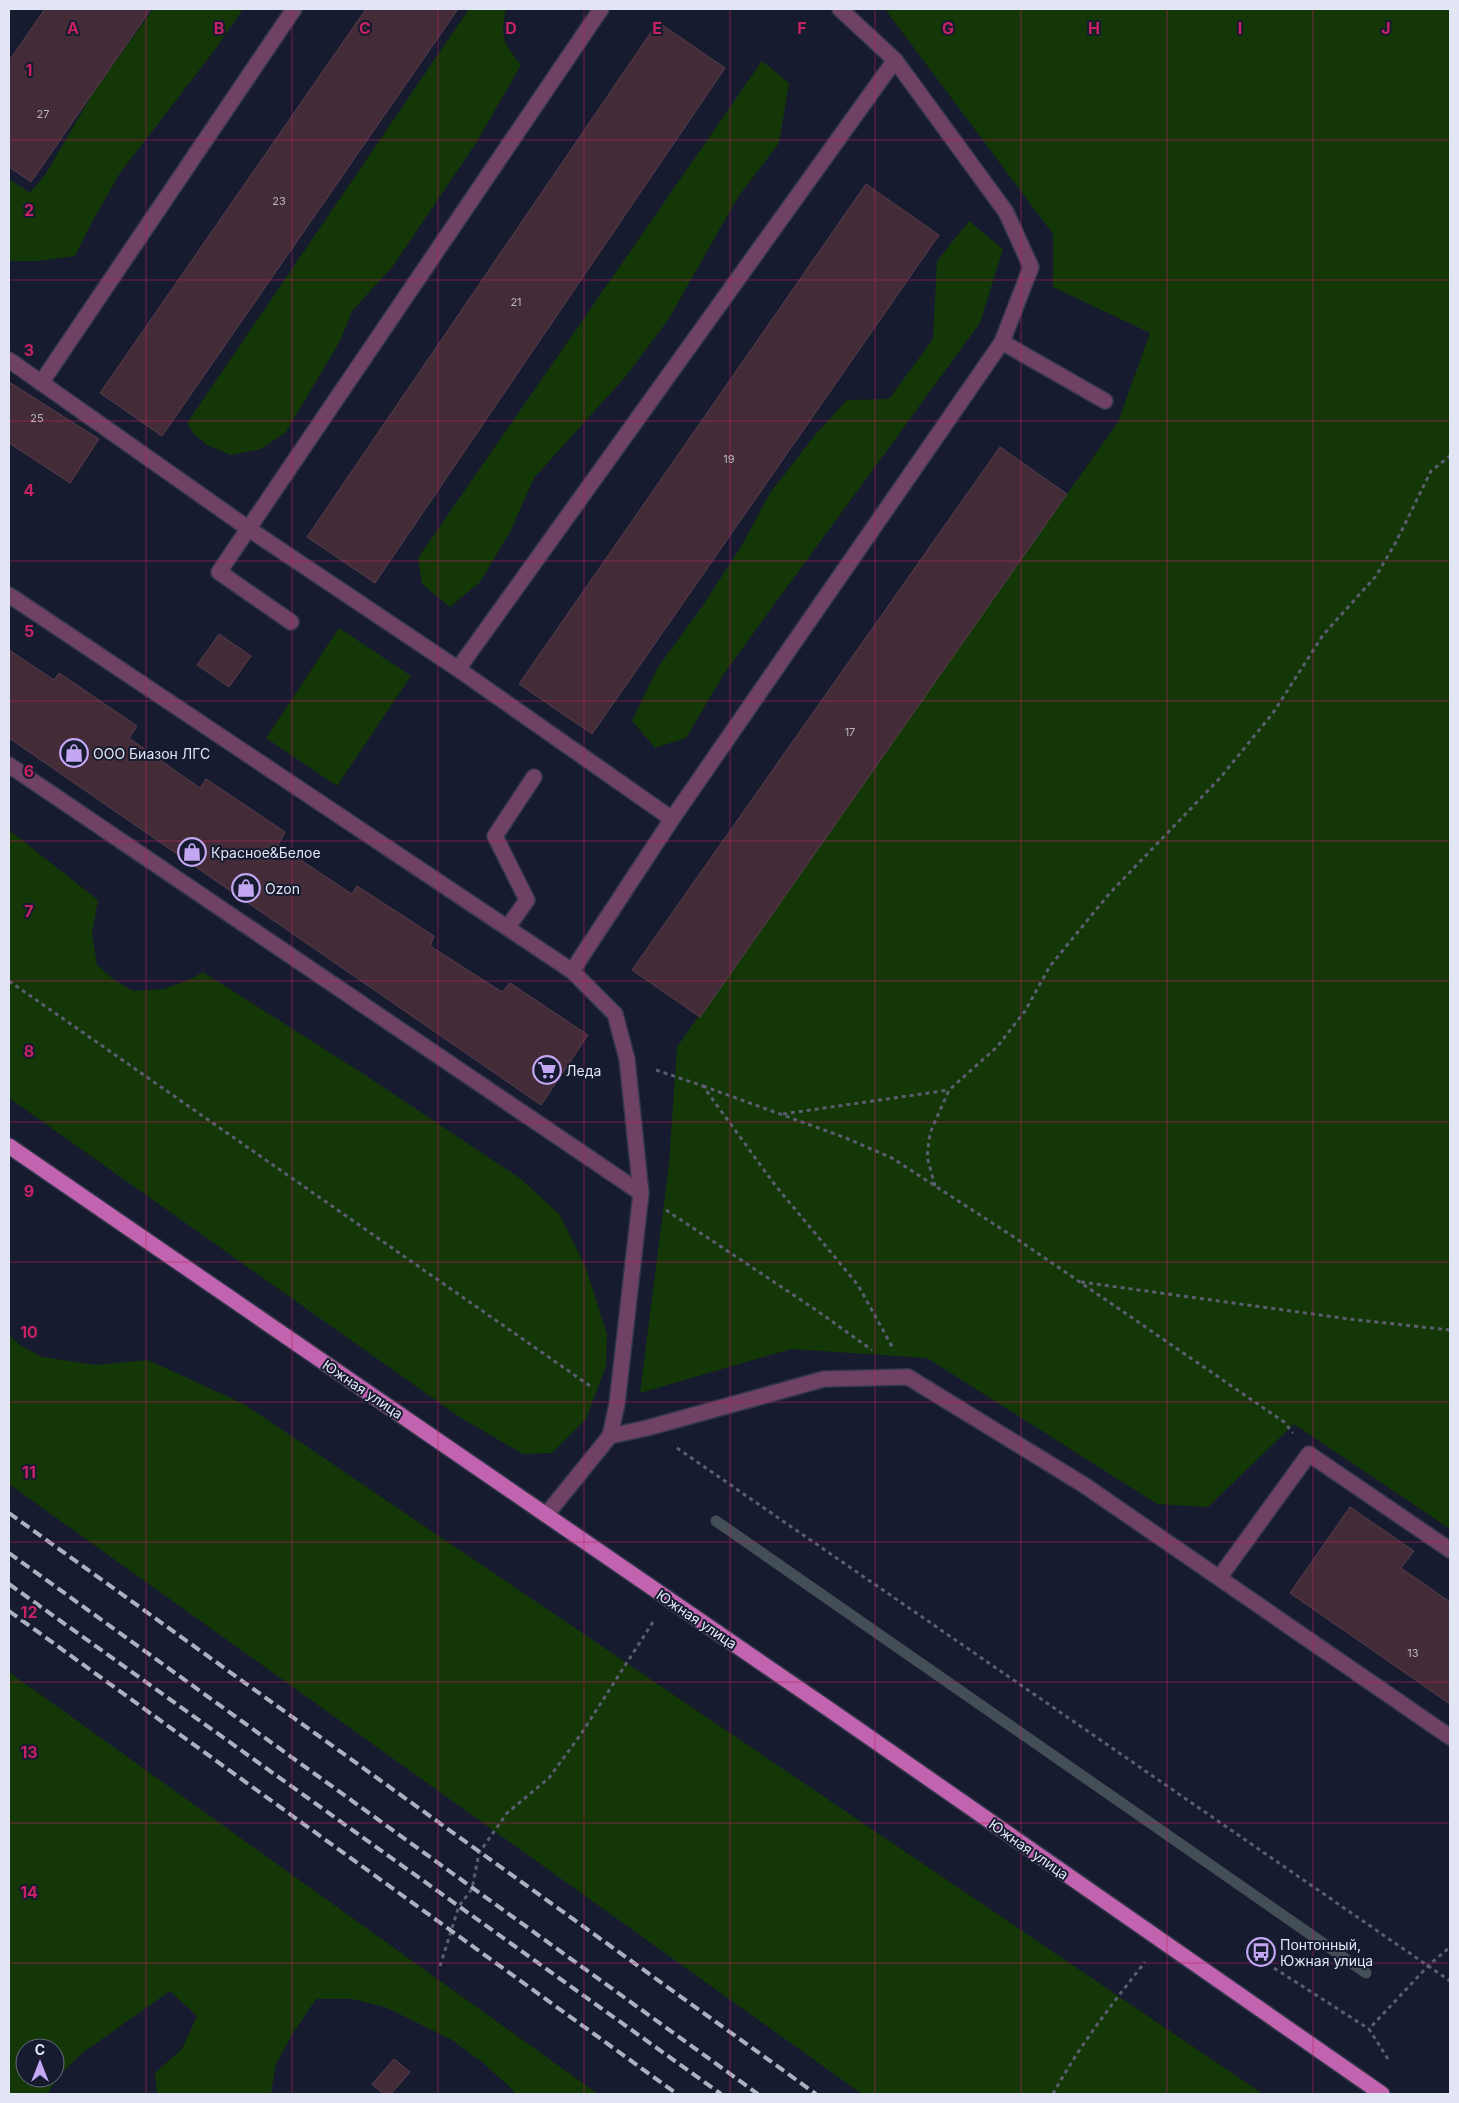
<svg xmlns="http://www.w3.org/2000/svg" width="1459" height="2103" font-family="Inter,sans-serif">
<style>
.green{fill:#143707;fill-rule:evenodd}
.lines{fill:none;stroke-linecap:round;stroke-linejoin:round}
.stream{stroke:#444e56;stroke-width:11}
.building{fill:#432b37;stroke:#583e4c}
.service-casing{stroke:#32374b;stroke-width:18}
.primary-casing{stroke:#32374b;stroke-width:18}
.path{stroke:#5a5e71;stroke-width:3;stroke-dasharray:4 4;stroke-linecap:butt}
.service{stroke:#6e4165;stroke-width:15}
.primary{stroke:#c163ae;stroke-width:15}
.rail{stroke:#acb1c1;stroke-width:4;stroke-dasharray:10 5;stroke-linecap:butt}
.grid{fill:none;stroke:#c42263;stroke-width:1;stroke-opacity:0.55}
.labels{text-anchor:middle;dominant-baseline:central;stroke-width:4;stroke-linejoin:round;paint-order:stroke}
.number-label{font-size:11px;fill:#bab6c5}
.poi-label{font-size:14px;fill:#e1e5f4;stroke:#161b30;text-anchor:start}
.street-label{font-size:14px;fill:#e1e5f4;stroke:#161b30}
.grid-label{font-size:16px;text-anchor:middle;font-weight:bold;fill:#c42263;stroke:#161b30;stroke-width:4;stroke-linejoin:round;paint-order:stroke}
</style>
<rect width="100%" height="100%" fill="#161b30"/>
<!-- green -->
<path class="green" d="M153,9H243L214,51L120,173L93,220L75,256L38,261H11L9,260V179L30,193L45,175L93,93Z
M469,9H506C500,38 503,42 521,65L476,143L393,266L352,311L340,341L286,432L261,449L231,455L207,445L193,433L187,423Z
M885,9H1450V1529L1294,1424L1208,1507L1157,1504L927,1358L791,1349L640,1393L669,1164L677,1047L1118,422L1150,333L1053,287V234Z
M762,61L789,83L779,143L738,197L668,320L626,376L534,478L510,532L480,582L450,607L422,584L418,558Z
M969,221L1003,249L980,323L725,672L686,738L655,748L632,721L658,667L702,607L742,545L770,493L815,435L847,400L889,399L933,339L937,261Z
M339,628L411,676L337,786L266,738Z
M9,830L98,900L92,934L97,965L113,979L133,991L164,989L191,979L203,972L362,1073L521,1179L560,1215L586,1268L607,1334L606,1366L586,1419L552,1453L523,1454L458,1416L9,1098Z
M9,1334L18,1344L42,1357L96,1365L148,1360L244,1404L1263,2094H862L9,1484Z
M9,1672L598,2094H514L513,2090L482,2062L452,2040L385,2007L352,1999H316L293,2033L276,2064L271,2094H157L155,2073L182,2049L197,2016L170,1991L81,2054L56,2079L48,2094H9ZM25,2048H55V2078H25Z"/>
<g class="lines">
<!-- stream -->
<path class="stream" d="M716,1521L1366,1973"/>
</g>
<!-- building -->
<path class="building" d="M45,9H151L31,182L9,167V61Z
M366,9H458L162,436L100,393Z
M658,22L725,68L375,583L307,537Z
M866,184L939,235L592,734L519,684Z
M9,382L99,439L70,483L9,443Z
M1000,447L1067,494L700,1017L632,970Z
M219,634L251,656L229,687L197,665Z
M9,650L54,680L59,673L137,726L129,738L200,788L206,779L285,832L278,845L352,894L357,886L434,936L430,946L502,992L510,983L588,1035L541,1105L9,738Z
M1350,1507L1414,1551L1401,1568L1450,1602V1704L1290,1593Z
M394,2059L410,2072L391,2094H383L372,2084Z"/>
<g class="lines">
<defs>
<path id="service" d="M1002,342L1105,401
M9,360L249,529L458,669L672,819L572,971L615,1014L627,1059L641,1193L617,1404L610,1436L546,1515
M41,383L294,9
M9,595L572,971
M291,622L219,572L601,9
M458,669L895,60L840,9
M9,765L641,1193
M672,819L1002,342L1031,267L1006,212L895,60
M508,927L527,900L495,836L534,777
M610,1436L647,1428L824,1379L908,1377L1084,1485L1450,1737
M1219,1578L1309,1454L1450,1550"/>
<path id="primary" d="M9,1146L833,1712L1382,2094"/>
</defs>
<!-- service casing -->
<use href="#service" class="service-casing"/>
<!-- primary casing -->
<use href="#primary" class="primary-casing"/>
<!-- path -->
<path class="path" d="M9,981L593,1388
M656,1070L703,1086L775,1185L858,1285L894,1350
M703,1086L846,1138L892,1158L1017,1239L1284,1422L1293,1433
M783,1114L949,1090
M935,1186L927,1157L930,1133L949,1090L997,1047L1025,1011L1050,966L1109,894L1220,778L1273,713L1323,635L1376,576L1396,542L1431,471L1450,456
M666,1210L816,1310L872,1350
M1081,1282L1349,1319L1450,1330
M677,1448L1450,1981
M440,1966L459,1906L472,1889L479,1853L507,1813L549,1778L581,1734L653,1622
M1274,1968L1369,2029
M1388,2059L1369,2029L1428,1966L1450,1947
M1053,2094C1079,2046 1112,2004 1145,1962"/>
<!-- service -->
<use href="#service" class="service"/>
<!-- primary -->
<use href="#primary" class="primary"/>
<!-- rail -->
<path class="rail" d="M9,1513L816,2094
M9,1553L758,2094
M9,1584L721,2094
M9,1611L677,2094"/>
</g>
<!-- grid -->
<path class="grid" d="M146,9V2094M292,9V2094M438,9V2094M584,9V2094M730,9V2094M875,9V2094M1021,9V2094M1167,9V2094M1313,9V2094M9,140H1450M9,280H1450M9,421H1450M9,561H1450M9,701H1450M9,841H1450M9,981H1450M9,1122H1450M9,1262H1450M9,1402H1450M9,1542H1450M9,1682H1450M9,1823H1450M9,1963H1450"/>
<!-- icons -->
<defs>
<symbol id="shop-ring" viewBox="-11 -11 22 22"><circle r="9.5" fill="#161b30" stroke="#c3a7f2" stroke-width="1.5"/><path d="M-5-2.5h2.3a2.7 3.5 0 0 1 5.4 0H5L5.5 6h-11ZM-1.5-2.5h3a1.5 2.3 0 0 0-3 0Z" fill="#c3a7f2"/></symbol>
<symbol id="supermarket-ring" viewBox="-11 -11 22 22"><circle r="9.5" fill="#161b30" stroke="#c3a7f2" stroke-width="1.5"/><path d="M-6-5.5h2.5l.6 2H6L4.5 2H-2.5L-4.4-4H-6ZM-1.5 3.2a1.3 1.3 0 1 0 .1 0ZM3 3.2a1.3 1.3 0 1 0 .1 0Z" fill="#c3a7f2"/></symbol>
<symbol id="bus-ring" viewBox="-11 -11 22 22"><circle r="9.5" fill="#161b30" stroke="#c3a7f2" stroke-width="1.5"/><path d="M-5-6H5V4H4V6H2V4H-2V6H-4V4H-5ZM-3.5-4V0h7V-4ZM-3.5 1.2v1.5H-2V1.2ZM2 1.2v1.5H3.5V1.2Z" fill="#c3a7f2"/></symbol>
</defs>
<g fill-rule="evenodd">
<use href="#shop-ring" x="58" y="737" width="32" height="32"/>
<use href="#shop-ring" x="176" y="836" width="32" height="32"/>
<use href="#shop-ring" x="230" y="872" width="32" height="32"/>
<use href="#supermarket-ring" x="531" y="1054" width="32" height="32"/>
<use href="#bus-ring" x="1245" y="1936" width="32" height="32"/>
</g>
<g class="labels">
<!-- number labels -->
<g class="number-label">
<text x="43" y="114">27</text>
<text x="279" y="201">23</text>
<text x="516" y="302">21</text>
<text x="37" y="418">25</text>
<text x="729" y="459">19</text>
<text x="850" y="732">17</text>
<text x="1413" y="1653">13</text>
</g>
<!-- poi labels -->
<g class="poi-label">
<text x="93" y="753">ООО Биазон ЛГС</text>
<text x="211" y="852">Красное&amp;Белое</text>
<text x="265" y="888">Ozon</text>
<text x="566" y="1070">Леда</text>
<text x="1280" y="1944">Понтонный,<tspan x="1280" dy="16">Южная улица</tspan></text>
</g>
<!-- street labels -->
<g class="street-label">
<text transform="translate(363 1389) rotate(34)">Южная улица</text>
<text transform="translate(697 1619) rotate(34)">Южная улица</text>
<text transform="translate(1029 1849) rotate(35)">Южная улица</text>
</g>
</g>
<g class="grid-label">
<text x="73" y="34">A</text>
<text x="219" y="34">B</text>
<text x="365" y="34">C</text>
<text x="511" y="34">D</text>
<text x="657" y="34">E</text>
<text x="802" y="34">F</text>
<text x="948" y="34">G</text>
<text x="1094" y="34">H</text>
<text x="1240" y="34">I</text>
<text x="1386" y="34">J</text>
<text x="29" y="76">1</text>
<text x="29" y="216">2</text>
<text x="29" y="356">3</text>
<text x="29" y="496">4</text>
<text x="29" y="637">5</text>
<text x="29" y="777">6</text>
<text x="29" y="917">7</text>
<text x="29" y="1057">8</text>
<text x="29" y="1197">9</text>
<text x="29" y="1338">10</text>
<text x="29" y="1478">11</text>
<text x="29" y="1618">12</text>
<text x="29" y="1758">13</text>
<text x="29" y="1898">14</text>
</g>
<!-- border -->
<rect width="1459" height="2103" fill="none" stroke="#e1e5f4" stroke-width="20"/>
<!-- north arrow -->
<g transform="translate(40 2063)"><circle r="24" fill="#161b30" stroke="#676c7e"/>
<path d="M0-4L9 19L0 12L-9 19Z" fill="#c3a7f2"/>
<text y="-8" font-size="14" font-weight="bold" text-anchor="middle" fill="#e1e5f4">С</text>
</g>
</svg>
